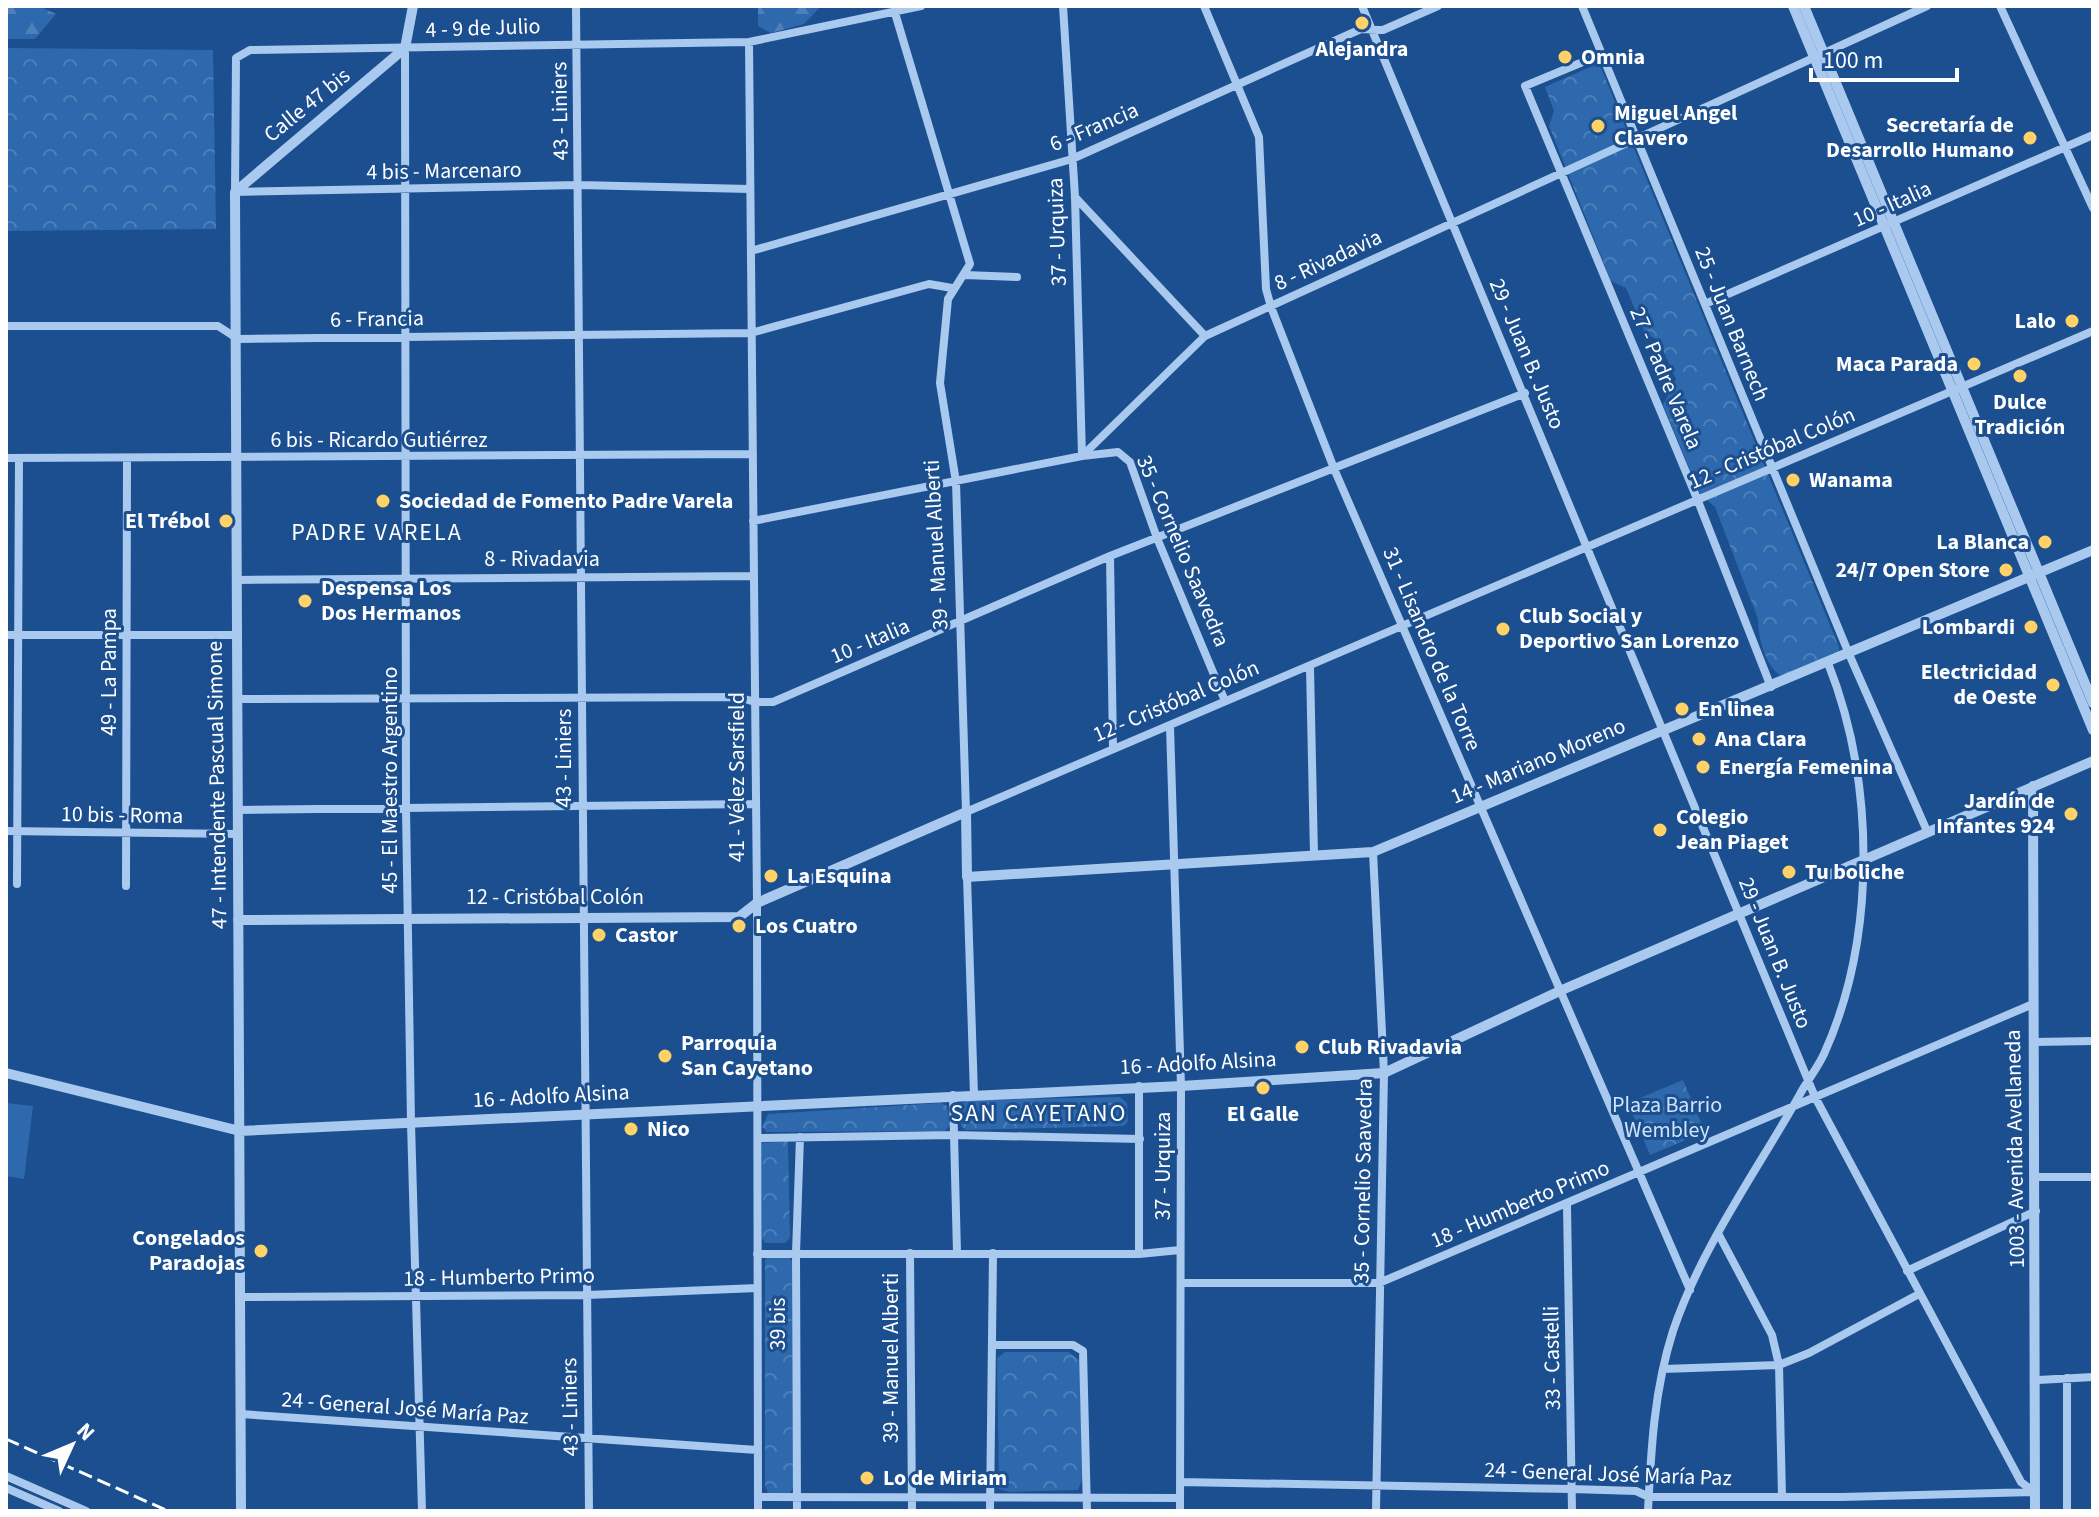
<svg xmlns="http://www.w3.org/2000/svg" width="2099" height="1517" font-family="'Source Sans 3',sans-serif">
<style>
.forest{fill:url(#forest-firs)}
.park{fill:url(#park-crowns)}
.garden{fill:#2e69ad}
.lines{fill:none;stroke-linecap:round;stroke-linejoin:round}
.minor{stroke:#a9c9ee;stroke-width:8}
.tertiary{stroke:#a9c9ee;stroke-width:10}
.rail{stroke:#fff;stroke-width:3;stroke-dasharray:14 6;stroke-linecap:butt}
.poi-dot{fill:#ffd166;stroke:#1b4f8f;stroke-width:3}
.labels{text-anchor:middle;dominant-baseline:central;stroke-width:6;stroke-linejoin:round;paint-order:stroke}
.street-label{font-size:22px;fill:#fff;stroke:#1b4f8f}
.poi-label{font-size:22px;font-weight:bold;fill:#fff;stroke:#1b4f8f;text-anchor:start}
.park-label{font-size:22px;fill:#cfe3fa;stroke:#1b4f8f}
.neighbourhood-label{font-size:24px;letter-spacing:2px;fill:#fff;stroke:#1b4f8f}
</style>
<defs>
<pattern id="forest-firs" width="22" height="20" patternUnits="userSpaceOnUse" patternTransform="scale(2)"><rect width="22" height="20" fill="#2e69ad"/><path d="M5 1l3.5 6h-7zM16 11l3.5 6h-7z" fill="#4d80b9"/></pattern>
<pattern id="park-crowns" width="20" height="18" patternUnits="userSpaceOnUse" patternTransform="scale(2)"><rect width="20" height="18" fill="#2e69ad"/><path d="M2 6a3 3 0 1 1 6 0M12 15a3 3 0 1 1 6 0" fill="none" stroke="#4d80b9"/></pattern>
</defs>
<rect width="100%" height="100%" fill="#1b4f8f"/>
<!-- forest -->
<path class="forest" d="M6,6H39L56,14L35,39H6Z
M758,6H821L804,24L771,33L758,26Z"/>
<!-- park -->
<path class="park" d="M6,48L213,50L216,229L6,231Z
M1599,63L1839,647V653L1781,676C1765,666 1758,637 1758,619L1715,507L1700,494L1663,405L1676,379L1659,341L1645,333L1626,288L1611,281L1549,126L1554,111L1545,87Z
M1683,1080L1705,1132L1650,1155L1628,1103Z
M1120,1097L1127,1103L1128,1121L1123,1126L966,1130L961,1126V1105L967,1100Z
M941,1103L947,1106L950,1125L945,1131L767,1132L762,1127L768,1114Z
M788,1141L790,1238L785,1243H765L762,1238V1143Z
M768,1257H789L792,1261L793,1488L789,1494L768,1493L765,1485V1260Z
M1005,1352H1069L1080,1361L1082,1480L1078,1490L1009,1492L999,1489L997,1358Z"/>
<!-- garden -->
<path class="garden" d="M6,1103L33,1106L24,1179L6,1176Z"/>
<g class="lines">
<!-- minor -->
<path class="minor" d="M576,6L589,1511
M1063,6L1075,197L1082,456L1118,452L1130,462L1157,538L1225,701
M1204,6L1259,137L1266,289L1271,307L1335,471L1690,1290
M1362,6L1815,1097L2021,1482L2034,1492
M1582,6L1849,654L1927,831
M2000,6L2093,208
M895,13L970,264L948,299L940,383L956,482L966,812L2093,331
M749,42L757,903L758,1511
M405,48L406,809L411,1123L422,1511
M1602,54L1525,86L1698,501L1771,687
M750,189L578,185L235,192L236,58L250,50L749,42L921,6
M1075,197L1205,336
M751,251L1072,159L1361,29L1383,30L1438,6
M965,275L1017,277
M1705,304L2093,135
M6,326H218L238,339L751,333L929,284L952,288
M6,458L753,454
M753,521L1082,456L1205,336L1927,6
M1110,556L1113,749
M236,580L754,576
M6,635H235
M1310,667L1314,855
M237,699L738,697L755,702H773L1110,556L1525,393
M1170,726L1181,1086L1180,1511
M237,810L754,804
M6,831L238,834
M1373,852L1384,1073L1376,1511
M967,877L974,1095
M17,884L19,458
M126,886L127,458
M2034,1042L2093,1041
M953,1095L957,1253
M758,1138L954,1135L1140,1139
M2035,1177H2093
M1567,1205L1572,1511
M1719,1235L1772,1335L1779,1365L1782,1497
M910,1253L912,1511
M757,1254H1139L1180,1250
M1139,1254V1086
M1907,1271L2036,1211
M1182,1283H1379L2033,1004
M242,1297L587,1295L757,1288
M992,1345H1073L1083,1351L1087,1511
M1663,1369L1779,1365L1809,1353L1919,1294
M2067,1378V1511
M2038,1380L2093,1377
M241,1414L757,1450
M6,1476L86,1511
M1180,1482L1572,1489L1636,1491L1649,1497H1842L2034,1492
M6,1488L59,1511
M758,1497L1180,1498
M797,1511L796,1253L800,1137
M990,1511L993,1253
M1648,1511C1651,1450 1654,1390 1673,1331C1701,1248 1756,1172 1799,1096C1806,1082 1817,1069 1824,1054C1877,937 1875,782 1828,663"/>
<!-- tertiary -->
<path class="tertiary" d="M1793,6L2093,730
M1804,6L2093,703
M2033,786L2035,1511
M238,920L739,917L757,903L966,812L967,877L1373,852L2093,550
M6,1073L240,1131L1181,1086L1384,1073L1562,990L2093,761
M241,1511L235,192L405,48L413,6"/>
<!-- rail -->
<path class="rail" d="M6,1439L168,1511"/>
</g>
<!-- markers -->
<g class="poi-dot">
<circle cx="1362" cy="23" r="8"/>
<circle cx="1565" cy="57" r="8"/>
<circle cx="1598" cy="126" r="8"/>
<circle cx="2030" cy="138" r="8"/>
<circle cx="2072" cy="321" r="8"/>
<circle cx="1974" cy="364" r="8"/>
<circle cx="2020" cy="376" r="8"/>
<circle cx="1793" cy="480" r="8"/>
<circle cx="383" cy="501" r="8"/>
<circle cx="226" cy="521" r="8"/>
<circle cx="2045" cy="542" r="8"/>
<circle cx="2006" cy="570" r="8"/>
<circle cx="305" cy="601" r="8"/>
<circle cx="2031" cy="627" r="8"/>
<circle cx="1503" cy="629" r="8"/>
<circle cx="2053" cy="685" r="8"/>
<circle cx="1682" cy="709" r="8"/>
<circle cx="1699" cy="739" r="8"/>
<circle cx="1703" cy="767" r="8"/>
<circle cx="2071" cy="814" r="8"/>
<circle cx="1660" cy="830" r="8"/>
<circle cx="1789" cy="872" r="8"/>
<circle cx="771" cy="876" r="8"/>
<circle cx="739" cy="926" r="8"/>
<circle cx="599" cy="935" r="8"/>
<circle cx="1302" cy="1047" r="8"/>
<circle cx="665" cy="1056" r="8"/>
<circle cx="1263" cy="1088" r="8"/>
<circle cx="631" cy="1129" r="8"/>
<circle cx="261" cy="1251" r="8"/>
<circle cx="867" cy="1478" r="8"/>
</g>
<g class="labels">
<!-- street labels -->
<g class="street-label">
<text transform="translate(483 28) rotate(-2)">4 - 9 de Julio</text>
<text transform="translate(307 105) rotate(-39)">Calle 47 bis</text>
<text transform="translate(560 111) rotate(-91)">43 - Liniers</text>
<text transform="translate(1094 127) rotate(-23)">6 - Francia</text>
<text transform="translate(444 171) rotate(-1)">4 bis - Marcenaro</text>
<text transform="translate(1892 204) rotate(-24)">10 - Italia</text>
<text transform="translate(1057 232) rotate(-92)">37 - Urquiza</text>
<text transform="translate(1328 260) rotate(-25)">8 - Rivadavia</text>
<text transform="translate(377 319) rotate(-1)">6 - Francia</text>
<text transform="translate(1732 324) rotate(68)">25 - Juan Barnech</text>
<text transform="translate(1527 354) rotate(67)">29 - Juan B. Justo</text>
<text transform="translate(1666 378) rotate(67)">27 - Padre Varela</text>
<text x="379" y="440">6 bis - Ricardo Gutiérrez</text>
<text transform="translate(1772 448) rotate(-23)">12 - Cristóbal Colón</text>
<text transform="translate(936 545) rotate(-93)">39 - Manuel Alberti</text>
<text transform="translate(1183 551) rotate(67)">35 - Cornelio Saavedra</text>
<text x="542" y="559">8 - Rivadavia</text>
<text transform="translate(870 641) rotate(-23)">10 - Italia</text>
<text transform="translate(1432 649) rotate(67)">31 - Lisandro de la Torre</text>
<text transform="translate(109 672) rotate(-90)">49 - La Pampa</text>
<text transform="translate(1176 701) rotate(-23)">12 - Cristóbal Colón</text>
<text transform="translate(564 758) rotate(-90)">43 - Liniers</text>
<text transform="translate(1538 761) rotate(-23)">14 - Mariano Moreno</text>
<text transform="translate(737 777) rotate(-90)">41 - Vélez Sarsfield</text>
<text transform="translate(390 780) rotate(-90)">45 - El Maestro Argentino</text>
<text transform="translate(217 785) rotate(-91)">47 - Intendente Pascual Simone</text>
<text transform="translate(122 815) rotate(1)">10 bis - Roma</text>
<text x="555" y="897">12 - Cristóbal Colón</text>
<text transform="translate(1775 953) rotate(68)">29 - Juan B. Justo</text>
<text transform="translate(1198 1063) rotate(-3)">16 - Adolfo Alsina</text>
<text transform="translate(551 1096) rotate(-3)">16 - Adolfo Alsina</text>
<text transform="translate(2015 1149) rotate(-91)">1003 - Avenida Avellaneda</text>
<text transform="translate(1163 1166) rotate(-90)">37 - Urquiza</text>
<text transform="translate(1363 1181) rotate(-89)">35 - Cornelio Saavedra</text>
<text transform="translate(1520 1204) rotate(-23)">18 - Humberto Primo</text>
<text transform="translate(499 1277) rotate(-1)">18 - Humberto Primo</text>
<text transform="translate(778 1324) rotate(-90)">39 bis</text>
<text transform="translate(891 1358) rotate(-90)">39 - Manuel Alberti</text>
<text transform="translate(1552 1358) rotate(-91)">33 - Castelli</text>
<text transform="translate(570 1407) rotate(-91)">43 - Liniers</text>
<text transform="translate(405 1408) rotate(4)">24 - General José María Paz</text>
<text transform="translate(1608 1474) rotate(2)">24 - General José María Paz</text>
</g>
<!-- poi labels -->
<g class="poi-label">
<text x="1362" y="49" text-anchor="middle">Alejandra</text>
<text x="1581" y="57">Omnia</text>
<text x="1614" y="113">Miguel Angel<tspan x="1614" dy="25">Clavero</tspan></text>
<text x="2014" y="125" text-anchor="end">Secretaría de<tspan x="2014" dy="25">Desarrollo Humano</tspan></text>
<text x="2056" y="321" text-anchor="end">Lalo</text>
<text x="1958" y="364" text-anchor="end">Maca Parada</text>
<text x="2020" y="402" text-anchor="middle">Dulce<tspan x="2020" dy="25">Tradición</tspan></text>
<text x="1809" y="480">Wanama</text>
<text x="399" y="501">Sociedad de Fomento Padre Varela</text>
<text x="210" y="521" text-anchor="end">El Trébol</text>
<text x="2029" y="542" text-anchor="end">La Blanca</text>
<text x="1990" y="570" text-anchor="end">24/7 Open Store</text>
<text x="321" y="588">Despensa Los<tspan x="321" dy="25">Dos Hermanos</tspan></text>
<text x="1519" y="616">Club Social y<tspan x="1519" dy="25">Deportivo San Lorenzo</tspan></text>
<text x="2015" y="627" text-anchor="end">Lombardi</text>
<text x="2037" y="672" text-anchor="end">Electricidad<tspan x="2037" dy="25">de Oeste</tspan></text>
<text x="1698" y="709">En linea</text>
<text x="1715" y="739">Ana Clara</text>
<text x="1719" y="767">Energía Femenina</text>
<text x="2055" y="801" text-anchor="end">Jardín de<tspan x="2055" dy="25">Infantes 924</tspan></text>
<text x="1676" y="817">Colegio<tspan x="1676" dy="25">Jean Piaget</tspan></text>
<text x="1805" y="872">Tu boliche</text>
<text x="787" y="876">La Esquina</text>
<text x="755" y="926">Los Cuatro</text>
<text x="615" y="935">Castor</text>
<text x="681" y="1043">Parroquia<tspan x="681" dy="25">San Cayetano</tspan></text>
<text x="1318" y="1047">Club Rivadavia</text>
<text x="1263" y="1114" text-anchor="middle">El Galle</text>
<text x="647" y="1129">Nico</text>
<text x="245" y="1238" text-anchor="end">Congelados<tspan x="245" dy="25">Paradojas</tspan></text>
<text x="883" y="1478">Lo de Miriam</text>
</g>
<!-- park labels -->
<g class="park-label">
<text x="1667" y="1105">Plaza Barrio<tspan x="1667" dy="25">Wembley</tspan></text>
</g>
<!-- neighbourhood labels -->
<g class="neighbourhood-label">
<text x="377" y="532">PADRE VARELA</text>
<text x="1039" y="1113">SAN CAYETANO</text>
</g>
</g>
<!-- border -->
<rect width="2099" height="1517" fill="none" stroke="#ffffff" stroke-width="16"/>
<!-- north arrow -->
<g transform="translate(72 1445) rotate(46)" stroke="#1b4f8f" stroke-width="6" paint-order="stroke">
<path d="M0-6L14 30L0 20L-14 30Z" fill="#ffffff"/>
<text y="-12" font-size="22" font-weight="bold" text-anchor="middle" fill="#ffffff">N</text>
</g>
<!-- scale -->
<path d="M1811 68v12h146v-12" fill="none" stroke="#ffffff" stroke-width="4"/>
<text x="1823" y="68" font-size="24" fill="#ffffff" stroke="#1b4f8f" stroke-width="6" paint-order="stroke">100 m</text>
</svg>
